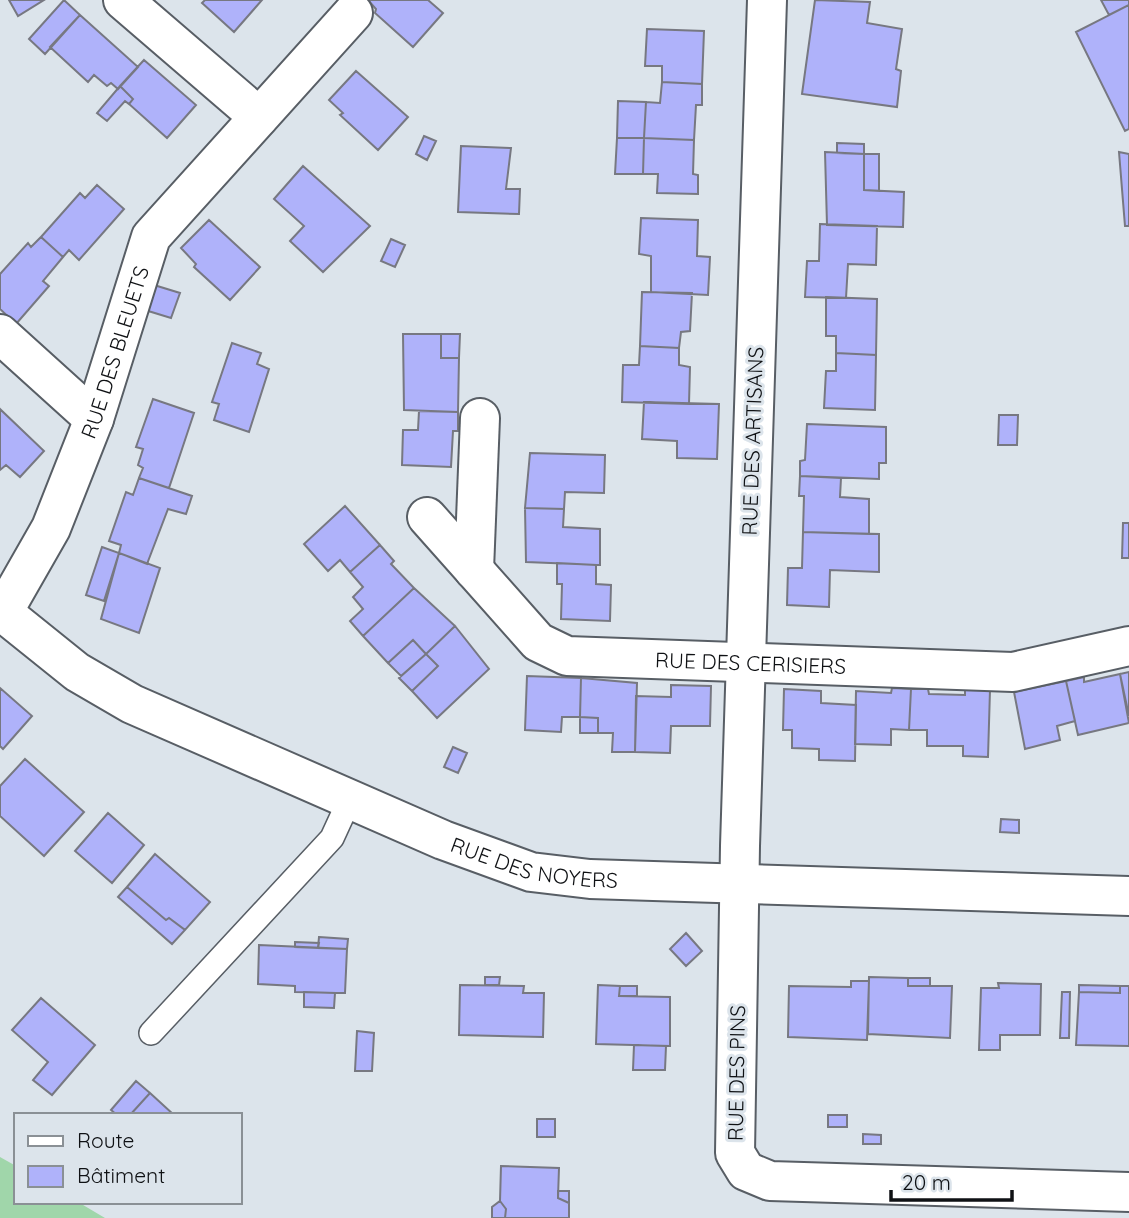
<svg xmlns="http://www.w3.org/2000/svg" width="1129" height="1218" font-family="Quicksand,sans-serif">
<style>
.green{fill:#a0d6aa}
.building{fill:#afb2fa;stroke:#777881;stroke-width:2}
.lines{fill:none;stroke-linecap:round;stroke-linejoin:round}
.lane-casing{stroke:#585e65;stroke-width:26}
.street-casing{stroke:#585e65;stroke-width:42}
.lane{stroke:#fff;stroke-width:23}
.street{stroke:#fff;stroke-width:38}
.labels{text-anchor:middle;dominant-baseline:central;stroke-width:6;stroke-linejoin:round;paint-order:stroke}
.street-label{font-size:21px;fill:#0f1114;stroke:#dce4eb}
</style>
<rect width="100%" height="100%" fill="#dce4eb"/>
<!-- green -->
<path class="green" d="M0,1157L16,1166V1202H78L105,1218H0Z"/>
<!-- building -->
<path class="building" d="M9,0H44L18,16Z
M64,0L80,15L45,54L29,39Z
M205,0H262L234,32L202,3Z
M368,0H428L443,13L413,47L375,13L376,9Z
M815,0L870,2L867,23L902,29L896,69L901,71L897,107L802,94Z
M1101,0H1129V5L1109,15Z
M1129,5V129L1125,131L1076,32Z
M80,15L138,67L118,89L111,83L107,86L94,75L88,82L50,47Z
M647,29L704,31L702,84L662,82V66H645Z
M144,60L196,105L167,138L129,104L133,99L120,86Z
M356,71L408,117L378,150L340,115L343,113L329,100Z
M662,82L702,84V105H696L694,140L644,138L646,102L660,103Z
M120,86L133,99L129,104L125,101L107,121L97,113Z
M618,101L646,102L644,138H617Z
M424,136L436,141L427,160L416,154Z
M617,138H644L643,174H615Z
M644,138L694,140L693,174L698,175V194L657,193L658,174H643Z
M837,143L864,144V154L837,153Z
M461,146L511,148L506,189H520L519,214L458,212Z
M825,152L864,154V190L904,192L903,227L827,225Z
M1119,152L1129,154V226H1125Z
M864,154H879V191L864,190Z
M303,166L370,226L323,272L290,241L304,226L274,199Z
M97,185L124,209L79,260L69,250L63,257L41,237L80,193L85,198Z
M641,218L698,220L697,256L710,257L708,295L651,292V256L639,254Z
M209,220L260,267L230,300L194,267L196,264L181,248Z
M820,224L877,226L876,265L848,264L846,298L805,297L807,261H819Z
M41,237L63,257L43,281L49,286L16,324L0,309V274L28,243L31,247Z
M391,239L405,245L395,267L381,261Z
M154,285L180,293L171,318L145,310Z
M642,292L692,293L690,331L681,332L679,348L640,346Z
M826,297L877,299L876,355L836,353V336H826Z
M403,334H441V358H459L458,412L404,410Z
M441,334H460L459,358H441Z
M232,343L261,353L257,364L269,369L249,432L214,420L219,404L212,402Z
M640,346L679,348V365L690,367L689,404L622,402L623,365H639Z
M836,353L876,355L875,410L824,408L826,371H836Z
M153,399L194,413L169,488L139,478L143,468L138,465L143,449L136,447Z
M644,402L719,404L717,459L677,458V441L642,439Z
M0,409L44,451L20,477L6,465L0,470Z
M419,411L458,412V431H453L451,467L402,465L403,430H418Z
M999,415H1018L1017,445H998Z
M807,424L886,427V463H879V479L800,476V461L805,460Z
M530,453L605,455L604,493L565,492L564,509L525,508Z
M800,476L841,478L840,497L869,499V534L803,532L804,496H799Z
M139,478L192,496L186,514L168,509L147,564L119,553L121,545L109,541L126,492L133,495Z
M345,506L380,545L350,572L340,560L328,571L304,544Z
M525,508L564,509L563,527L600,529V565L526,562Z
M1123,523H1129V558H1122Z
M803,532L879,534V572L830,570L829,607L787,605L788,568H802Z
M380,545L394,561L391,564L414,588L363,636L350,621L363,609L353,597L363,587L350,572Z
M102,547L119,553L104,601L86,595Z
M119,553L160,568L139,633L101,619Z
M557,563L596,565V584L611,585L610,621L561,619L562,584H557Z
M414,588L455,626L426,654L413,640L388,663L363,636Z
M455,626L489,669L437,718L412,691L438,666L426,654Z
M413,640L426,654L401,676L388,663Z
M426,654L438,666L412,691L399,678Z
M1129,672V716L1120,674Z
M1120,674L1129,723L1078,735L1066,681L1084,677V682Z
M527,676L581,678L580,717H562L561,732L525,730Z
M581,678L637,683L635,752H612L613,733H598V718L580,717Z
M1066,681L1075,721L1057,726L1060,740L1025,749L1014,692Z
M671,685L711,686L710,726H671L670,753L635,752L636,696L671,697Z
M0,688L32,716L3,749L0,746Z
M892,688L911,689L909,730L891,729V745L855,744L856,691L891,693Z
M784,689L821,691V703L856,705L855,761L819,760V749L792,748V730H783Z
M911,689H928L929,694L965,695V689L990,690L988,757L963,756V746H927V730H909Z
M580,717L598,718V733H580Z
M453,747L467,753L458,773L444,767Z
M25,759L84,812L44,856L0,816V786Z
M108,813L144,845L112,883L75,851Z
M1001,819L1019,820V833L1000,832Z
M155,854L210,902L185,930L169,918L166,920L127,887Z
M127,887L166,920L169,918L185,930L172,944L118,897Z
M686,933L702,951L686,966L670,949Z
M319,937L348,939L347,949L318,948Z
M295,942L319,943L318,948L295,947Z
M259,945L347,949L345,993L295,992V986L258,984Z
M485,977H500L499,985H485Z
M869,977L908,978V986H952L950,1038L868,1034Z
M908,978H930V986H908Z
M851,981H869L867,1040L788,1037L789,986L851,987Z
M998,983L1041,984L1040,1035H1000V1050H979L981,988H999Z
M460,985L524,986L523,993H544L543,1037L459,1035Z
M598,985L620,986L619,996L670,997V1046L596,1044Z
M1079,985L1120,986V993L1079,992Z
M620,986H637V996H619Z
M1120,986H1129V1046L1076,1045L1079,992L1120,993Z
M304,992L335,993L334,1008L304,1007Z
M1062,992H1070L1069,1038H1060Z
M41,998L95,1045L52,1095L33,1080L48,1062L12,1030Z
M357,1031L374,1033L372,1071H355Z
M634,1045L666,1046L665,1070H633Z
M136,1081L150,1093L130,1115H117L111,1110Z
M150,1093L174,1115H130Z
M828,1115H847V1127H828Z
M537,1119H555V1137H537Z
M863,1134L881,1135V1144H863Z
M501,1166L559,1168L558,1198L569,1203V1218H505L506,1209L500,1201Z
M558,1191H569V1203L558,1198Z
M500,1201L506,1209L505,1218H492V1207Z"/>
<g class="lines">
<defs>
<path id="lane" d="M151,1033L332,838L349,801"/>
<g id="street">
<path d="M123,0L259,117"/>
<path d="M767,0L740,846L735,1153L746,1171L770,1181L1129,1192"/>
<path d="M0,334L94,419"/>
<path id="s1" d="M427,517L538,642L567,656L1013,672L1129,646"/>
<path d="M474,570L480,418"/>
<path id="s2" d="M0,610L77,672L132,704L443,840L531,872L590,879L1129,896"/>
<path id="s3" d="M3,612L51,528L94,419L151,237L353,13"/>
</g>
</defs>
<!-- lane casing -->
<use href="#lane" class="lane-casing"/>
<!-- street casing -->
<use href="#street" class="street-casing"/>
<!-- lane -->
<use href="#lane" class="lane"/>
<!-- street -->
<use href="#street" class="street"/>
</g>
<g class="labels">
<!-- street labels -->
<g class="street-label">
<text stroke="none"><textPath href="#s3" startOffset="284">RUE DES BLEUETS</textPath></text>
<text transform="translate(752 441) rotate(-88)">RUE DES ARTISANS</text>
<text stroke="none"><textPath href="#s1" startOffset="383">RUE DES CERISIERS</textPath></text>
<text stroke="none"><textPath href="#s2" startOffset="597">RUE DES NOYERS</textPath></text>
<text transform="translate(736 1073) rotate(-89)">RUE DES PINS</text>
</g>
</g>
<!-- legend -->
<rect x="14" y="1113" width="228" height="91" fill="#dce4eb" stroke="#8a9095" stroke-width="2"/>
<rect x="28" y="1136" width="35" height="10" fill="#ffffff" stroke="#8a9095" stroke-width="2"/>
<text x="77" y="1148" font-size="21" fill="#0f1114">Route</text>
<rect x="28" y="1166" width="35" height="21" fill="#afb2fa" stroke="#8a9095" stroke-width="2"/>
<text x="77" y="1183" font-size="21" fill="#0f1114">Bâtiment</text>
<!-- scale -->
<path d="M891 1190v10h121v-10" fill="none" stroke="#0f1114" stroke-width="3.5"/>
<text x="902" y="1190" font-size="21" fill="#0f1114" stroke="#dce4eb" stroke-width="5" paint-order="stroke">20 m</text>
</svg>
